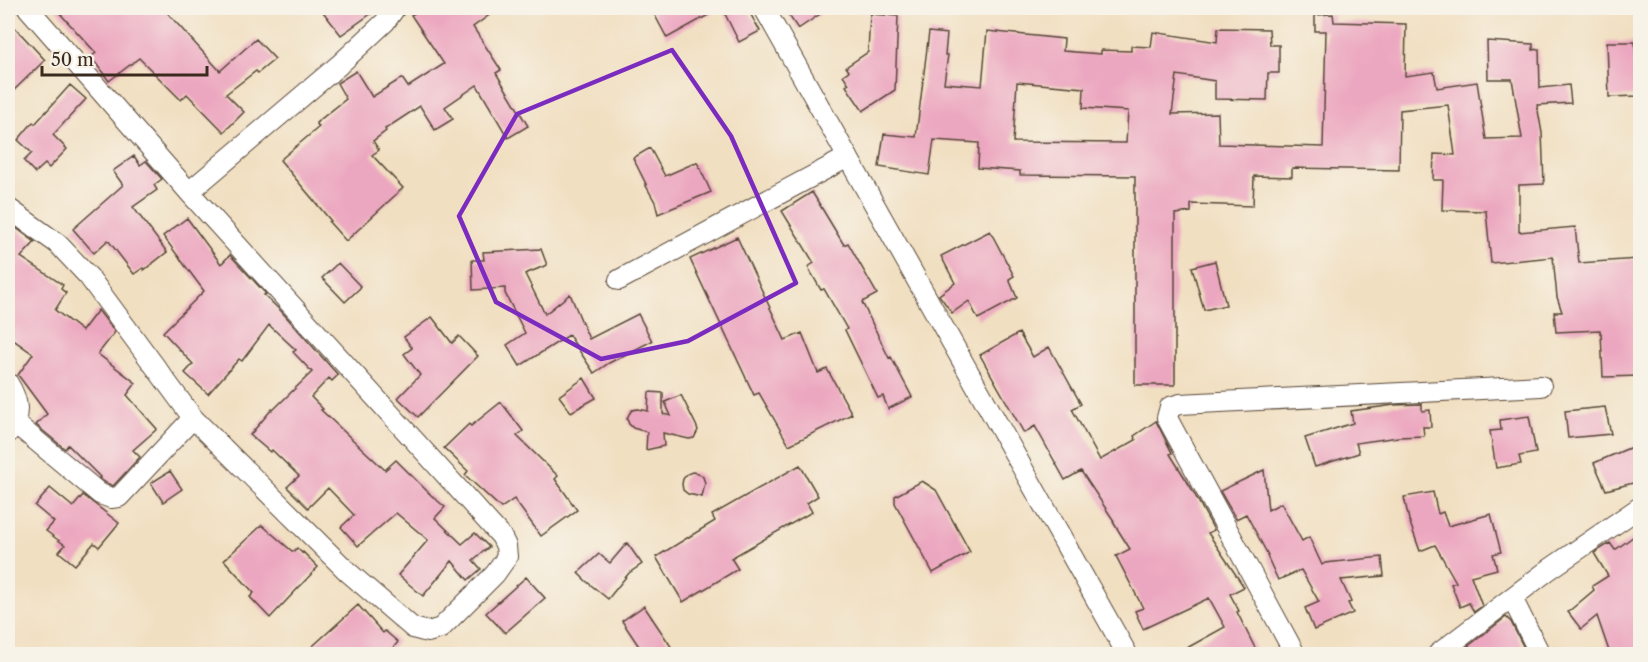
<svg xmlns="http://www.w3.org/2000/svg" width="1648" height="662" font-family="'Libre Caslon Text',serif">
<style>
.building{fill:#eca7c0;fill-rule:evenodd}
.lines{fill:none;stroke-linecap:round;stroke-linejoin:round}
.street-casing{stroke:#564536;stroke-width:22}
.street{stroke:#fff;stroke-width:20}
.marked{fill:none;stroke:#7b2cbf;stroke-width:4.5;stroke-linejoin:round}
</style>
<rect width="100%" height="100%" fill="#f7f3e8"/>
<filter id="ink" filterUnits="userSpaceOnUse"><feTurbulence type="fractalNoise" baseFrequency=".0167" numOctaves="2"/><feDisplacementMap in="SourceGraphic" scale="12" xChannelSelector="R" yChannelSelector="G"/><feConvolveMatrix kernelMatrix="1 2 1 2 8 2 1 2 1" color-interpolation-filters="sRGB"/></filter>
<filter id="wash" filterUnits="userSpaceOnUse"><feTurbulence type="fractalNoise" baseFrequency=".008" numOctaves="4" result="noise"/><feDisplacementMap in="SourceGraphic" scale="24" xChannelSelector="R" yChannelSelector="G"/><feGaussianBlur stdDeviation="1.35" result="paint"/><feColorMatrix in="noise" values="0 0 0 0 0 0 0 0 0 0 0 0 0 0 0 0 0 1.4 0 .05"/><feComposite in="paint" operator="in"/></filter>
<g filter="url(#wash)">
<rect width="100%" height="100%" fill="#f1dfc1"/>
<g id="blocks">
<!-- building -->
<path class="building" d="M55,8H163L220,71L256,39L275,59L258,73L256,71L226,94L244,112L224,132L187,94L181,100L139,58L109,81L91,57L96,53Z
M320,8H379L341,35Z
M423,8H499L473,27L501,70L496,73L528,126L508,138L477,85L445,107L453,119L435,130L420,106L385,129L386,131L373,141L379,150L372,155L403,188L346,241L329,222L331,221L280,160L319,127L316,123L346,99L337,83L356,71L372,97L402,78L408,87L444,64L411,15Z
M651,8H721L667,38Z
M722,8H747L760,31L739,42Z
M784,8H829L798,29Z
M870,14L898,16L895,90L863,111L846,86L849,84L843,75L849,71L846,67L868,52Z
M1333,14L1334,22L1406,24L1405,76L1434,72L1437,88L1477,82L1486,139L1522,138L1512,79H1488L1487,41L1533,44V50L1539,49L1540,88L1569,85L1571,103L1537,105L1542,133L1544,184L1519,185V232L1575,227L1579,263L1638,259L1641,289V376L1603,377L1601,333H1600V330L1556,332L1554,312H1562L1557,297L1553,257L1491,263L1486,211L1442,210L1443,180H1433L1434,154L1455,155L1448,105L1400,110L1399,170L1292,168V177L1254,176L1253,206L1191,204V212L1175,214V385H1135V176L1020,175V171L978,168L979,143L934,140L929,175L879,167L884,134L916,137L929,32L947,34L945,55H948L944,83L982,86L987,31L1064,39L1063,51L1101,54V50L1131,51V46L1151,47L1153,32L1217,42L1218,28L1269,29L1270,45H1279V73H1268L1267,100L1215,99V81L1177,75L1172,114L1218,113L1219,144L1323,147L1326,31H1315V15ZM1017,82L1084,88L1083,108L1128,111L1126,143L1013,142Z
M8,20L45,60L8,96Z
M1607,42H1635L1638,96L1609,97Z
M70,85L86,99L53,135L67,149L49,168L45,164L35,173L24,161L32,153L18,140L33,122L35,124Z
M650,148L665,176L697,162L711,192L658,214L655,202L645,184H646L633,158Z
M134,156L140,165L146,161L162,179L154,185L157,190L133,207L167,252L144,270L143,268L134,274L108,240L94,253L73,229L123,185L113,171Z
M812,192L844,245L848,243L877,294L862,302L889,358L891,357L912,397L888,409L883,396L878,398L845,330L847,329L824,289L821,290L808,267L814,263L782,211Z
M187,218L221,264L230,255L266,294L264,295L281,311L338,375L332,381L329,378L311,397L323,409L321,410L385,470L396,460L432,496L445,507L435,518L462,544L475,533L489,547L473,560L481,569L468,580L452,561L423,596L398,575L428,540L396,513L358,546L341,527L354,515L328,488L308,508L287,487L299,476L272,450L270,452L250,435L272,409L273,410L312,372L293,352L296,350L269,325L242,361L239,359L208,394L185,373L193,364L163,332L204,291L163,236Z
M8,222L35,242L21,257L63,285L61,289L66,293L55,310L82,331L98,310L115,332L98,354L136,383L127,395L157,429L133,450L140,457L113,486L106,483L99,478L100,477L68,445L65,449L36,425L47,414L18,375L33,354L8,336Z
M990,231L1014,276L1009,279L1017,298L978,319L969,301L952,313L939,295L955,283L941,256Z
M737,237L785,340L802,333L818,373L827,369L852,414L789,445L759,393L754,395L690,259Z
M541,249L547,265L525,274L545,314L570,294L589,339L638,314L652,341L609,363L594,373L569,335L520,366L507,345L525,333L505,293V288L473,290L472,260H484L483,252Z
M1215,261L1226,305L1204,310L1192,267Z
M338,263L361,287L345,302L322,278Z
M432,317L452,343L459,336L478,356L418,417L398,398L420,375L404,354L412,348L404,337Z
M1019,333L1033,357L1049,347L1081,404L1072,409L1100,460L1136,440L1134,436L1156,421L1172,453L1170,454L1190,486L1214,530L1208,533L1244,587L1230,594L1239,611L1237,612L1258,654H1176L1225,627L1209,598L1143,629L1135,611L1143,608L1116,556L1130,549L1113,522L1114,521L1081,471L1065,480L1035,426L1024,433L980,355Z
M584,378L596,398L571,412L559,396Z
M649,392L663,393V414L671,416L665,402L681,395L696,425L698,430L694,438L689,439L663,433L664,446L646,450L647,432L633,428L629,424L627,419L629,414L632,410L638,409L648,411Z
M501,402L523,431L517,436L558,476L555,479L577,510L541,536L514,499L501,508L465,475L468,471L444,448L469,424L471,426Z
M1422,404V411L1430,410L1431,427H1423L1424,436L1398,437L1356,443L1359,453L1315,467L1305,438L1353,423L1351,411L1394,405Z
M1605,407L1611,434L1568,438L1565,411Z
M1529,416L1536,453L1519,456L1521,464L1496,468L1490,431L1501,430L1500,420Z
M1641,443V481L1606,490L1594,463Z
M800,465L818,496L807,503L812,512L731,558L738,569L683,602L656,557L715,521L712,515Z
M1264,470L1268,510L1281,503L1302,541L1309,537L1322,565L1325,563L1382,557L1384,576L1341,580L1351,602L1348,603L1353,613L1314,630L1305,608L1319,602L1301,570L1278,580L1267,556L1268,555L1246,514L1236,519L1220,491Z
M170,471L182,489L163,502L151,483Z
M692,472L698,473L703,477L705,483L702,497L688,494L683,490L682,484L683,479L687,474Z
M922,481L936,490L970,552L933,573L895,503V496Z
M50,488L73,507L83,495L119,523L99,547L94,543L75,565L59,552L65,545L46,531L54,522L35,506Z
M1433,492L1438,514L1443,512L1448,526L1491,514L1501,552L1493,554L1497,569L1471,576L1482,606L1474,612L1469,603L1460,607L1451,584L1456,582L1435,545L1420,551L1409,520L1404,497Z
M262,525L293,552L297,548L302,553L303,552L318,567L270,618L250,597L254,593L224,560Z
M1641,531V654H1610L1597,616L1581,629L1568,612L1594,590L1592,586L1608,576L1594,553L1610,543L1615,550Z
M627,543L642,564L629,573L608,599L586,581L578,573L599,554L610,563Z
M526,577L545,598L505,633L486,613Z
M358,605L383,633L385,631L398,642L388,654H304Z
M644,606L676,654H644L622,621Z
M1506,617L1511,622L1527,654H1458Z"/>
</g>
</g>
<g filter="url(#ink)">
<use href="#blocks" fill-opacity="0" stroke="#564536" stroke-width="1.5"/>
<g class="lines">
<defs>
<path id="street" d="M28,8L189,192
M764,8L1127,654
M8,208L58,244L89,277L193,418L119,497L111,498L100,494L15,423
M619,280L848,157
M8,383C19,401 21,416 8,433
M193,418L348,572L413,628L428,632L441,628L495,574L507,557L506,546L501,536L189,192L339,65L385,22L395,8
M1512,598L1540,654
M1295,654L1167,418L1170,407L1180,404L1541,386
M1438,654L1547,571L1640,507"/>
</defs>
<!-- street casing -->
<use href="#street" class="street-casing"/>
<!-- street -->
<use href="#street" class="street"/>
</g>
</g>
<!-- marked area -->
<path class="marked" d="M672,50L731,136L796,283L688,341L601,359L496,302L459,216L517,114Z"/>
<!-- margin -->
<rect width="1648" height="662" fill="none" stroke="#f7f3e8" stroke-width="30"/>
<!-- scale -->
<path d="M42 66v9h165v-9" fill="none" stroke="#3b2a1e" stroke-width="3"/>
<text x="51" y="66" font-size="18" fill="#3b2a1e" stroke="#f7f3e8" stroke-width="4.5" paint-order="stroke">50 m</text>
</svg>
